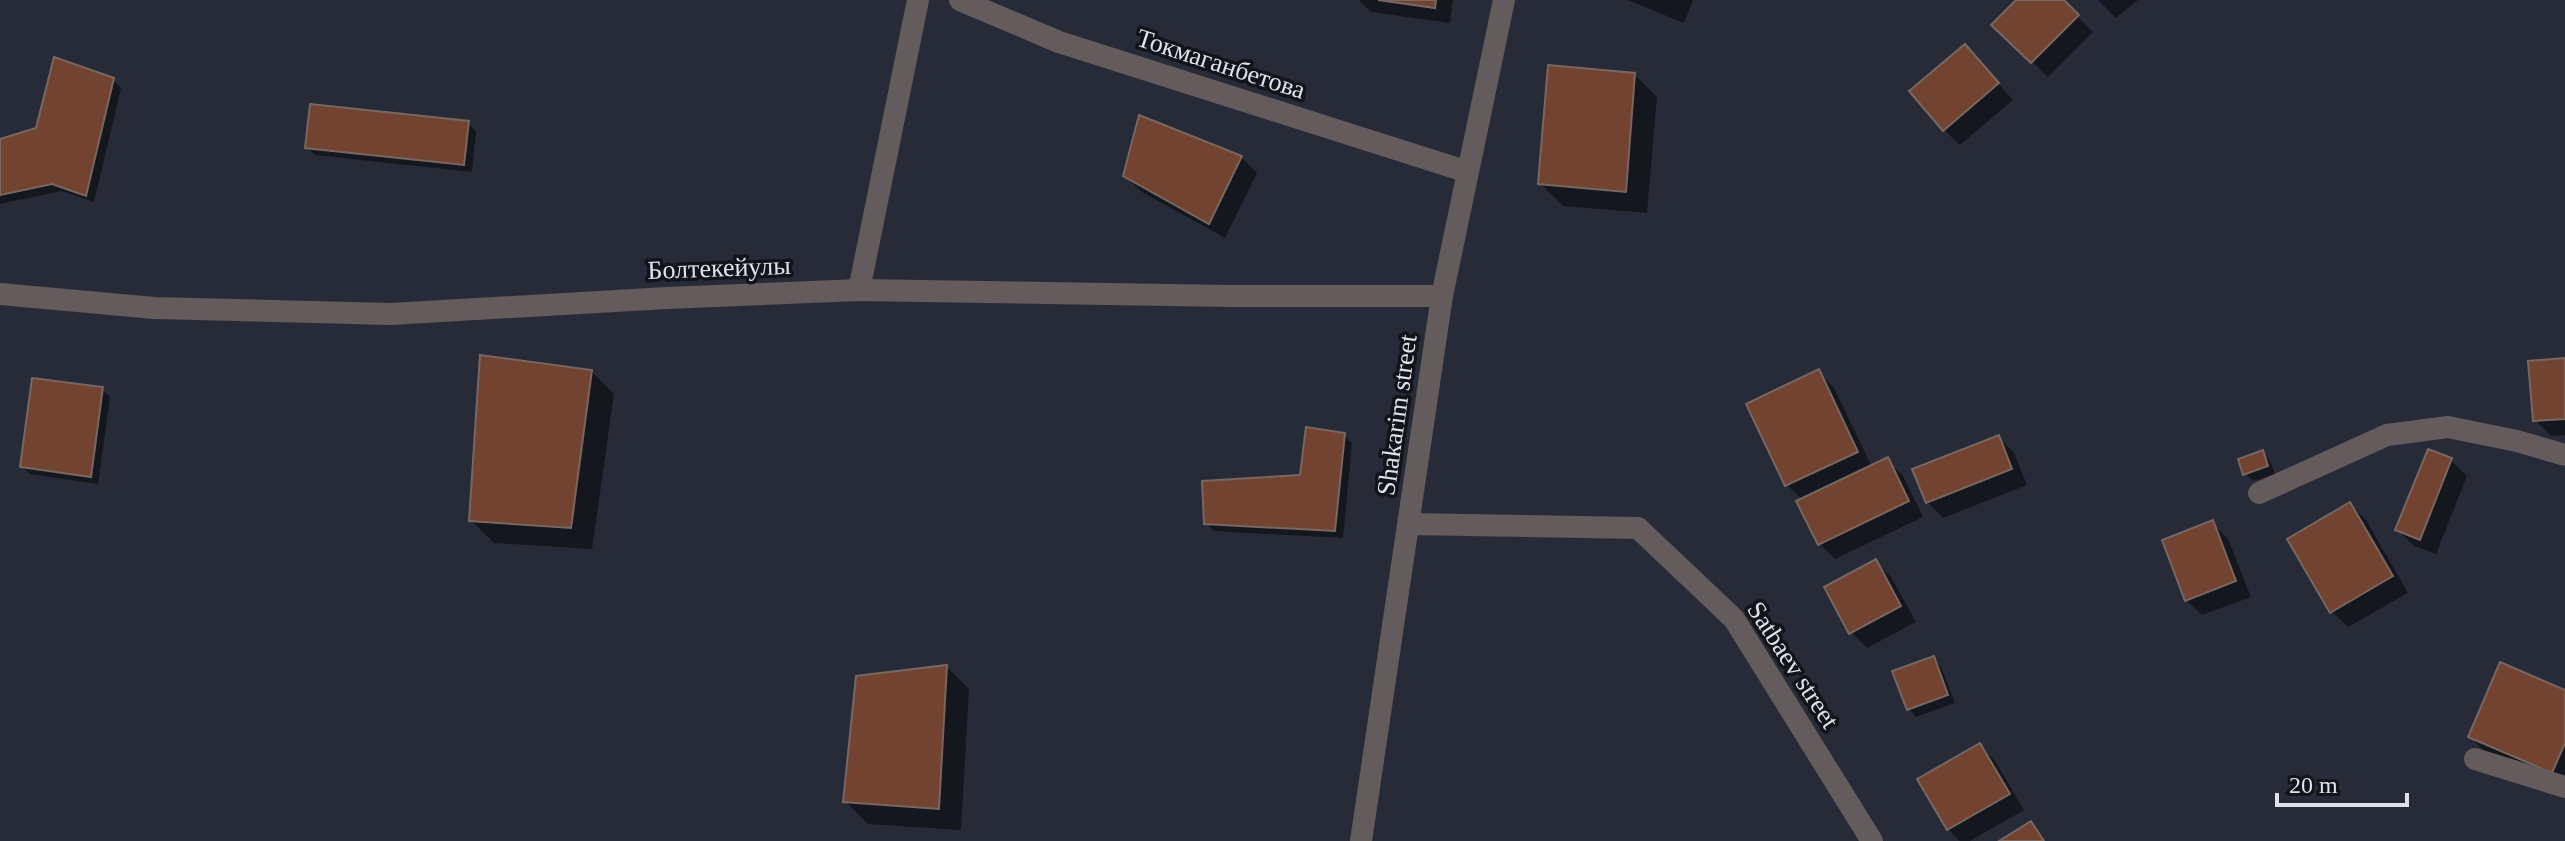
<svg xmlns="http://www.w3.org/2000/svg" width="2565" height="841" font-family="Georgia,serif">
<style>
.shadow{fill:#0007}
.building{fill:#714330;stroke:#786760;stroke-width:2}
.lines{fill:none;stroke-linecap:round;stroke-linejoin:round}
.service{stroke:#645b5c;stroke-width:22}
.minor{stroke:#645b5c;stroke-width:22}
.labels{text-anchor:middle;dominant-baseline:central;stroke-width:7;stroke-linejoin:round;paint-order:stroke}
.street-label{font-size:26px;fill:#e0e2eb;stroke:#12141a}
</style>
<rect width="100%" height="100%" fill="#272b38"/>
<!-- shadow -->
<path class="shadow" d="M1359,0H1453L1450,23L1371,12Z
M1628,0H1693L1684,23Z
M2019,0H2061L2093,32L2048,77L1994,25Z
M2098,0H2138L2116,18Z
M1965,46L2013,100L1960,145L1944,130Z
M1635,75L1657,97L1647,213L1563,206L1540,183Z
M113,80L121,88L94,202L61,191L0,204V141L37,130Z
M468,123L476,131L472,172L315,155L307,147Z
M1241,157L1257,173L1225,238L1142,192L1125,176Z
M2565,360V435L2551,436L2535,420Z
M592,372L614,394L592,549L494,543L471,520Z
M1818,372L1834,388L1872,467L1887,460L1903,476L1923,517L1835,559L1819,543L1803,500L1787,485Z
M102,389L110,397L98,484L30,474L22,466Z
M1344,435L1352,443L1343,538L1214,531L1206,523L1302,477Z
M1999,438L2014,453L2027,485L1943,518L1927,502Z
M2262,453L2270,461L2275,474L2253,481L2245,473Z
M2451,460L2467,476L2436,554L2414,546L2398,530Z
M2350,504L2366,520L2408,593L2348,627L2332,612Z
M2212,523L2228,539L2251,597L2202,615L2186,600Z
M1875,561L1891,577L1916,622L1867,648L1851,632Z
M1934,659L1941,667L1955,703L1916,717L1909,709Z
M947,667L969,689L961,830L868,824L845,801Z
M2565,692V787L2486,753L2470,737Z
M1980,745L1995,761L2024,810L1970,841H1960L1948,829Z"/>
<!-- building -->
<path class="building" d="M1378,0H1436L1435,8Z
M2016,0H2064L2079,15L2031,63L1991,25Z
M1965,44L1999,83L1943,131L1909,91Z
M54,57L114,78L86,196L52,184L0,195V139L36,128Z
M1548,65L1635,73L1626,192L1538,184Z
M310,104L469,121L464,165L305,148Z
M1139,115L1242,156L1209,224L1123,176Z
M480,355L592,370L571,528L469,521Z
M2565,358V419L2533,421L2528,361Z
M1819,369L1858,452L1785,486L1746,404Z
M32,378L103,387L91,477L20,467Z
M1306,427L1345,433L1335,531L1204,524L1202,481L1300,475Z
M1999,435L2012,469L1926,503L1912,469Z
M2428,449L2452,458L2420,540L2395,530Z
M2263,450L2268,466L2243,475L2238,459Z
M1888,457L1909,501L1818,545L1796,501Z
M2350,502L2393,576L2330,613L2287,539Z
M2213,520L2236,581L2185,601L2162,540Z
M1876,559L1901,606L1849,634L1824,587Z
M1934,656L1948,695L1907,710L1892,671Z
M2500,662L2565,690V743L2552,773L2468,737Z
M947,665L939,809L843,802L856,676Z
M1980,743L2010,794L1947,830L1917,779Z
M2031,821L2044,841H1999Z"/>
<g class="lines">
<!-- service -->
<path class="service" d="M859,290L918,0
M2259,493L2387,435L2448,427L2517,441L2565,455
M2475,759L2565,787"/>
<!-- minor -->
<path class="minor" d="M960,0L1059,42L1468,172
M0,294L154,308L391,314L667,298L859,290L1230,296H1442
M1409,524L1638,528L1734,619L1872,841
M1361,841L1442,296L1504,0"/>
</g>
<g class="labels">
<!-- street labels -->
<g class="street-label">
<text transform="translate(1221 64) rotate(18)">Токмаганбетова</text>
<text transform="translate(719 268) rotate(-2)">Болтекейулы</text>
<text transform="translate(1397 415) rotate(-82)">Shakarim street</text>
<text transform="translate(1793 665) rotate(57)">Satbaev street</text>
</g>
</g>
<!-- scale -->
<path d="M2277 793v12h130v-12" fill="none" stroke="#e0e2eb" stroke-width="4"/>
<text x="2289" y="793" font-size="24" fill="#e0e2eb" stroke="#12141a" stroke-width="6" paint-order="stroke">20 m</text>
</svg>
